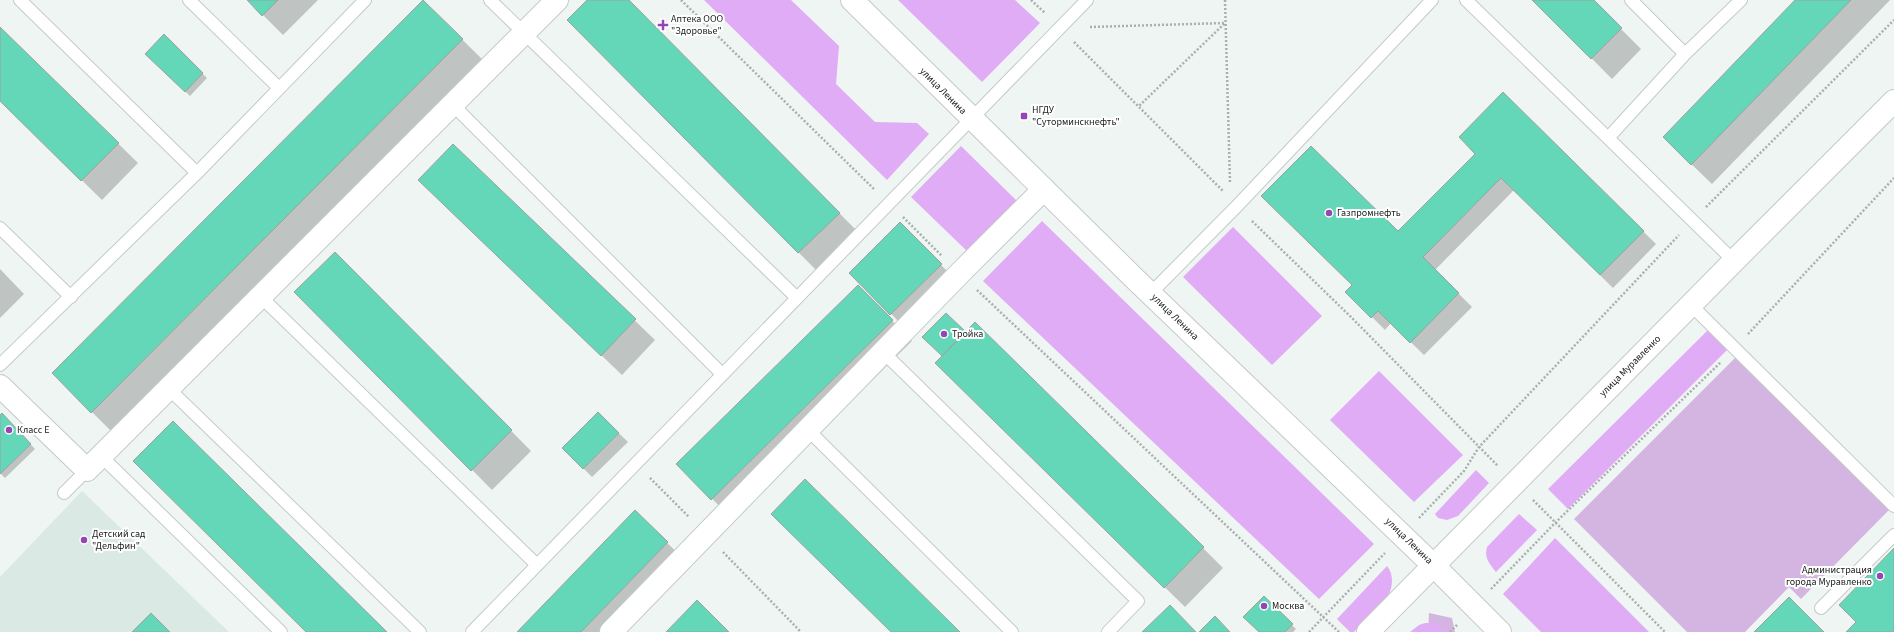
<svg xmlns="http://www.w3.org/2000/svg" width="1894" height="632" font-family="'Source Sans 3',sans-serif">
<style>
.built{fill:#dae9e4}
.green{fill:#d4b5e1}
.forest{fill:#e0acf6}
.shadow{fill:#0003}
.building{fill:#63d7b8;stroke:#9ca2a0}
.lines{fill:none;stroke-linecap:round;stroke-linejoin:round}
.lane-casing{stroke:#c4cac8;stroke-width:14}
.street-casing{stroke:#c4cac8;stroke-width:24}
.secondary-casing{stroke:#c4cac8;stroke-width:24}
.path{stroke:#aaafae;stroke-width:2.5;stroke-dasharray:2 2;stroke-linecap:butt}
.lane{stroke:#fff;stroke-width:12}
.street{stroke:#fff;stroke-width:22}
.secondary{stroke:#fff;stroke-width:22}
.poi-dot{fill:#9645b4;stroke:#fff;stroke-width:1.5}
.labels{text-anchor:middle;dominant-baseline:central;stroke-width:4;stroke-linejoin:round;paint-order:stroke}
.poi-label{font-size:10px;fill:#191c1b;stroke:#fff;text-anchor:start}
.street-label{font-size:10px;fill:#191c1b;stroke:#fff}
</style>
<rect width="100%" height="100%" fill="#eff5f3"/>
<!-- built -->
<path class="built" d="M82,491L229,632H0V577Z"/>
<!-- green -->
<path class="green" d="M1736,357L1889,510L1801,599L1789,587L1745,632H1687L1574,519Z
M1429,613L1452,618L1455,632H1428Z"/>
<!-- forest -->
<path class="forest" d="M704,0H791L839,46L836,84L875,122L917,123L929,134L887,180Z
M898,0H1015L1040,23L982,82Z
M961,146L1019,203L969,253L911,197Z
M1042,221L1374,544L1319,599L983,281Z
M1233,227L1322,316L1272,365L1183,277Z
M1708,330L1728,349L1568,509L1548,489Z
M1379,371L1463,455L1414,502L1330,420Z
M1476,470L1489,483L1458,516L1447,520L1438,518L1435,514Z
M1519,514L1537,530L1496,572C1489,563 1484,558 1487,547Z
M1555,538L1649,632H1541L1503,594Z
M1387,566C1394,574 1393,587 1388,596L1354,632H1350L1337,619Z
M1425,623H1434L1449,632H1410L1419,625Z"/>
<!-- shadow -->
<path class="shadow" d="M248,0H318L283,35Z
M588,0H628L859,233L819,273L568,20Z
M1534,0H1592L1641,49L1612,79Z
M1797,0H1890L1712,184L1684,157Z
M423,1L483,60L112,432L53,373Z
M0,28L138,163L102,200L0,100Z
M164,36L207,78L190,96L147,54Z
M1503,94L1656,244L1613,288L1514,190L1435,270L1472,307L1424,355L1391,323L1385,330L1359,304L1353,285L1398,233L1476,154Z
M453,145L655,340L622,375L439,200Z
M900,224L954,278L904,327L851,273Z
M335,253L531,451L492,490L296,292Z
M0,269L24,294L0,318Z
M858,286L912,341L732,519L678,464Z
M966,333L1203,548L1223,568L1185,607L957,383Z
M598,413L628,442L592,477L563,448Z
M2,415L35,449L5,478L0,473V417Z
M635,512L688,563L621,632H519Z
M1264,597L1296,629L1293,632H1260Z"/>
<!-- building -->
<path class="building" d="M247,0H278L262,16Z
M423,0L463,39L91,413L52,373Z
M587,0H629L840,213L798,253L567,20Z
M1532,0H1594L1622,28L1591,59Z
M1795,0H1851L1691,165L1663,137Z
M0,27L119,143L81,181L0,101Z
M164,34L203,73L185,92L145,54Z
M1503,92L1644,231L1600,275L1501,178L1423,257L1459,293L1410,343L1378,311L1371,318L1345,292L1352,285L1261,196L1311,146L1398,231L1475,154L1459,137Z
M453,144L636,319L601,356L418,180Z
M900,222L942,264L890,315L849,273Z
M335,252L512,430L471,471L294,292Z
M858,285L893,320L711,500L676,464Z
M946,313L966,332L942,356L922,337Z
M975,322L1204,547L1164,588L935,363Z
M598,412L619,433L583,469L562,448Z
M2,413L31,444L0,474V415Z
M173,421L387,632H306L133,461Z
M805,479L960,632H891L771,514Z
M635,510L668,542L581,632H517Z
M1894,548V632H1846L1856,622L1839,605Z
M1264,596L1293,624L1285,632H1259L1243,617Z
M1789,597L1824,632H1754Z
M697,600L729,632H666Z
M1170,605L1196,632H1142Z
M151,613L170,632H132Z
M1215,616L1230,632H1199Z"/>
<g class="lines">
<defs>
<path id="lane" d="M20,0L197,173
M189,0L279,88
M490,0L796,297
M1466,0L1608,138
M1631,0L1685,54
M452,104L722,374
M0,228L71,297
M1734,261L1608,138L1685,54L1741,0
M1151,293L1237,206L1432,0
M260,296L537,565
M1691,305L1894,506
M883,352L1138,601L1108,632
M0,365L197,173L365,0
M168,388L420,632
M808,430L1012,632
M101,456L281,632
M64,493L87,470
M1821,608L1894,535
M472,632L1087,0"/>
<path id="street" d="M0,386L87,470L557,0
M611,632L960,273L1044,189"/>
<path id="secondary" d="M852,0L1135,279L1433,565L1500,632
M1368,632L1734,261L1894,101"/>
</defs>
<!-- lane casing -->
<use href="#lane" class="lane-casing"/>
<!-- street casing -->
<use href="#street" class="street-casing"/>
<!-- secondary casing -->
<use href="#secondary" class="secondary-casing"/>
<!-- path -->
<path class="path" d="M681,0L875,190
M1031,0L1045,13
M1225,0L1230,183
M1090,27L1225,23L1139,106
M1074,42L1223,191
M1706,207L1894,20
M903,217L942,256
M1252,221L1351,317L1498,466
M977,290L1339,632
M1748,334L1894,178
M650,478L689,517
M1533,500L1665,632
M1419,518L1464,471L1479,447L1679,235
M723,552L801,632
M1491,589L1555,523L1721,362
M1309,632L1385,553
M1450,632L1457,625"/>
<!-- lane -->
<use href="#lane" class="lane"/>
<!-- street -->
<use href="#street" class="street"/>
<!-- secondary -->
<use href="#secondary" class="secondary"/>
</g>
<!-- markers -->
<g class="poi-dot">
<path d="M661 19h4v4h4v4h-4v4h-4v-4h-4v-4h4z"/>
<rect x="1020" y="112" width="8" height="8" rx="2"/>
<circle cx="1329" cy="213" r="4"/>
<circle cx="944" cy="334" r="4"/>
<circle cx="9" cy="430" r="4"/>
<circle cx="84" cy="540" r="4"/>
<circle cx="1880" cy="576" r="4"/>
<circle cx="1264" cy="606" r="4"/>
</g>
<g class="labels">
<!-- poi labels -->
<g class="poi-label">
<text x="671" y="19">Аптека ООО<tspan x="671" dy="12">"Здоровье"</tspan></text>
<text x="1032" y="110">НГДУ<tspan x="1032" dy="12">"Суторминскнефть"</tspan></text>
<text x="1337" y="213">Газпромнефть</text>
<text x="952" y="334">Тройка</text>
<text x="17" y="430">Класс Е</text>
<text x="92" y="534">Детский сад<tspan x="92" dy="12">"Дельфин"</tspan></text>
<text x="1872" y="570" text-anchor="end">Администрация<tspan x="1872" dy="12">города Муравленко</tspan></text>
<text x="1272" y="606">Москва</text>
</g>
<!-- street labels -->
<g class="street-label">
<text transform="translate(943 91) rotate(45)">улица Ленина</text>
<text transform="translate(1175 317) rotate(44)">улица Ленина</text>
<text transform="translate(1630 366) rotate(-45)">улица Муравленко</text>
<text transform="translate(1409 541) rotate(44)">улица Ленина</text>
</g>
</g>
</svg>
